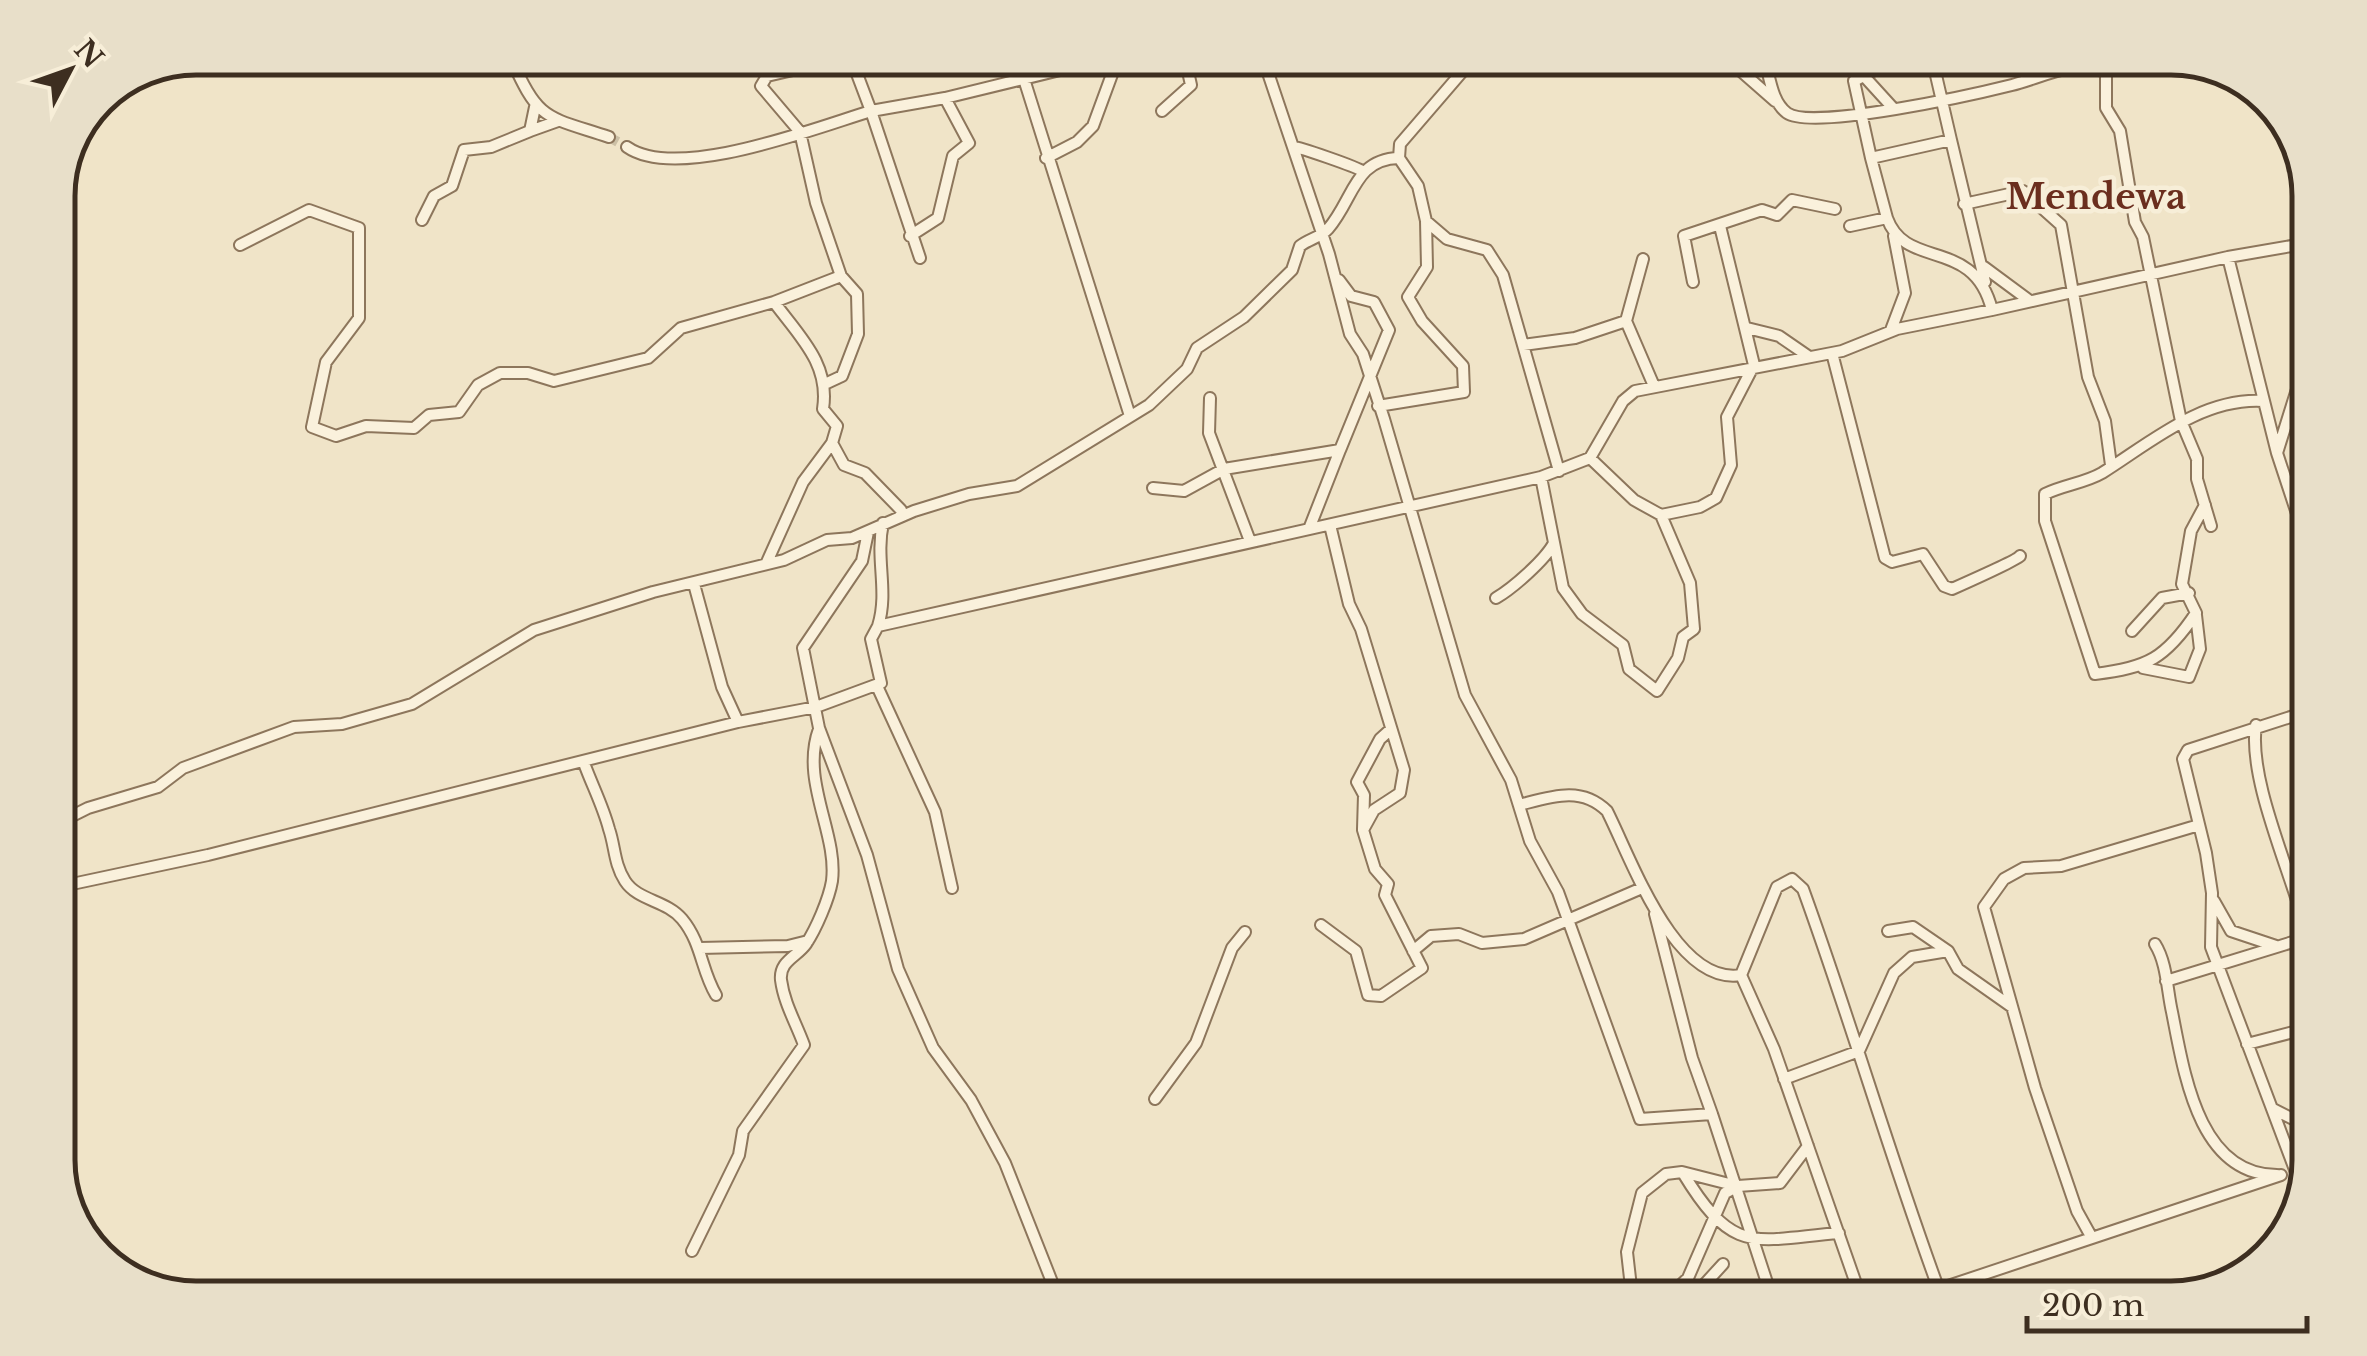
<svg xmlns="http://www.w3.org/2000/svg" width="2367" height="1356" font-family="'Libre Baskerville',serif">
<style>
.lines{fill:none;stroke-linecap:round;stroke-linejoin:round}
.minor-tunnel{stroke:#ccc0a6;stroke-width:10;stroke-dasharray:10 5;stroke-linecap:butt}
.minor-casing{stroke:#8d765c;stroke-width:14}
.minor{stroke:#faf1dc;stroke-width:10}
.labels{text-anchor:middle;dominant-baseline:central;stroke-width:9;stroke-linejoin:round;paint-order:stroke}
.district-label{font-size:35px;font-weight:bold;fill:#6b2e1e;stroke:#f7eed8}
.rim{fill:none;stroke:#3d2e20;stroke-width:5}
</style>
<rect width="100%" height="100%" fill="#f0e4c8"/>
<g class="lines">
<!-- minor-tunnel -->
<path class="minor-tunnel" d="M609,137L627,147"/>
<defs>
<path id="minor" d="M511,58C539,122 546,116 609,137
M813,58L806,67L767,76L761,86L800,132L816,203L841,276L857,294L858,334L842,376L827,383
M851,58L871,111L945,98L1109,58
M1224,58L1226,65L1234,58
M1263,58L1329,254L1350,334L1363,354L1384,419L1465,695L1511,780L1530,841L1558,892L1640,1119L1712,1114L1772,1298
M1726,58L1775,101
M1764,58C1770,76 1771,101 1787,113C1812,131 1976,94 2012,85C2037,79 2077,59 2101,69L2106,75V108L2120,131L2135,222L2143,237L2181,421L2197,459V479L2211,526
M1896,58L1854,81L1871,158L1951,140L1932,58
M2019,58L2029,80
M1852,63L1893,108
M1024,79L1130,416
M1162,111L1191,85L1185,58
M530,131L558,121
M1951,140L1985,282
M627,147C677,182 815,128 871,111L920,258
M1294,147C1299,147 1357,167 1362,171
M1046,158L1077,142L1093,126L1118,58
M1399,158L1418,186L1426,221L1447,239L1487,250L1503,275L1559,471
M1871,158L1887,218
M1964,204L2023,191L2061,225L2088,377L2105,421L2111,465
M422,220L434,196L452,186L464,150L491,147L530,131L535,107
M1850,226L1887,218C1906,271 1974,236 1992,310L2228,257L2309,243
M910,236L938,218L953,156L969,143L945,98
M240,245L309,210L359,228V318L326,362L312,427L336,436L366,426L414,428L429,415L459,412L478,385L500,373H528L554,381L648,358L681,328L774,302L841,276
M2228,257L2277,453
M1643,259L1626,321L1654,386
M1984,267L2030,301
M1693,282L1684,236L1762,210L1777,215L1792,200L1835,209
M774,302C800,337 830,364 823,409L837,426L832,443L844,465L865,473L901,510V516
M1747,328L1779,336L1808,356
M1891,330L1905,293L1894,236
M1523,345L1575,338L1626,321
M1832,353L1885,558L1892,562L1923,554L1944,586L1952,589C1961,585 2017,560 2020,556
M2309,374L2298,386L2277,453L2309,550
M1210,398L1209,433L1250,541
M1378,406L1464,392L1463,366L1422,321L1408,297L1427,267L1426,221
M1541,477L1563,588L1582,614L1623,645L1629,669L1657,691L1678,658L1683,637L1694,629L1690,583L1661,515L1634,500L1590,458
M1153,488L1184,491L1224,469L1340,450L1389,330L1374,302L1351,296L1339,280
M2205,505L2191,531L2182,584L2196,613C2166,658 2147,668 2095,674L2045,521V494C2063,485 2085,483 2102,473C2150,443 2201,398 2262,401
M1661,515L1700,507L1716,498L1731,465L1727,417L1754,365L1720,226
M1309,529L1340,450
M868,532L862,561L803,648L819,728L867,855L898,969L933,1048L971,1100L1005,1163L1052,1282L1064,1298
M767,562L803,482L832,443
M694,584L722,687L738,722
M1496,598C1513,588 1545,560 1554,543
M878,626C889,591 875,559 883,523
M2132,631L2162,598L2189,593
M2143,668L2189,677L2200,649L2196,615
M877,686L935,812L952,888
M2256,725C2247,783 2297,884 2309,943
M584,763C592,785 603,806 609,829C615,846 614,864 625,881C638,901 666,900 682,919C702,943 701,970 716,995
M1519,805C1550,797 1581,785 1607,811C1631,858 1675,986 1741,975
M58,823L88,808L158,787L183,768L294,727L342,724L412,704L534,630L653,592L784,560L827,540L852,538L914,511L969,494L1017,486L1149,405L1187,369L1197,348L1244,317L1292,270L1300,246C1309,239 1321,237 1328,229C1354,199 1354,159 1399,158L1400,144L1474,58
M1363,829L1364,795L1357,782L1380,739L1390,730
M58,887L208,855L738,722L816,707L881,683L871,639L878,626L1541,477L1590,458L1623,401L1635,391L1842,351L1897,329L1992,310
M2214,901L2231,931L2276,946
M1655,914L1692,1058L1712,1114
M1321,925L1356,951L1368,995L1381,996L1422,968L1385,895L1388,884L1375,869L1363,830L1374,810L1400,793L1404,770L1361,629L1349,604L1330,525
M1888,931L1913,927L1948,951L1958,969L2012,1007
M2155,944C2167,963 2167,990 2172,1012C2184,1072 2198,1175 2277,1175
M700,948L788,946L808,941
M1413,951L1431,936L1459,934L1482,943L1524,939L1642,888
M2166,981L2309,937
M2247,1044L2309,1028
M1784,1079L1859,1051L1894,973L1912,957L1948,951
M1155,1099L1196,1043L1232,948L1245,932
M2273,1109L2309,1127
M1683,1173C1734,1257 1754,1240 1839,1233
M2300,1197L2297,1175L2211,947L2212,893L2206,853L2183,759L2188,750L2309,711
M2092,1238L2077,1211L2035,1088L1984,907L2004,879L2024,868L2061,866L2199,825
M692,1251L739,1155L743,1131L804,1045C796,1023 784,1003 781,980C779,961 797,957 806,944C816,929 829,899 832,881C838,833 800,781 819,729
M1628,1298L1631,1287L1627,1252L1642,1193L1666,1174L1682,1172L1737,1186
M1681,1298L1668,1297L1688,1278L1725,1193L1738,1186L1780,1183L1808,1146
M1692,1298L1723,1264
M1861,1298L1774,1049L1741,975L1777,887L1792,879L1803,889C1851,1021 1890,1157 1939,1290
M1912,1298L2281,1175"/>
</defs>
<!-- minor casing -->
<use href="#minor" class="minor-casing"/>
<!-- minor -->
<use href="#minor" class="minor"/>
</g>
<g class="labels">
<!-- district labels -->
<g class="district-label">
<text x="2096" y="196">Mendewa</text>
</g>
</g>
<!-- crop -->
<path d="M0 0H2367V1356H0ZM196 75H2171A121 121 0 0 1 2292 196V1160A121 121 0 0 1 2171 1281H196A121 121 0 0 1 75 1160V196A121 121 0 0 1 196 75Z" fill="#e8dfc9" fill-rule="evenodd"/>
<path class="rim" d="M196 75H2171A121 121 0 0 1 2292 196V1160A121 121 0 0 1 2171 1281H196A121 121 0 0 1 75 1160V196A121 121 0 0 1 196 75Z"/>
<!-- north arrow -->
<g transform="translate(70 70) rotate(49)" stroke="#f7eed8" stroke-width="8" paint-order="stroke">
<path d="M0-8L18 38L0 25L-18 38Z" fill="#3d2e20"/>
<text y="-15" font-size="28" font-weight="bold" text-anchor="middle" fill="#3d2e20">N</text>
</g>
<!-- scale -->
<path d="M2027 1316v15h280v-15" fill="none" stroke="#3d2e20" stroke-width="5"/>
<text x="2042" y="1316" font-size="30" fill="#3d2e20" stroke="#f7eed8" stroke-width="8" paint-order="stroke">200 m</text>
</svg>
